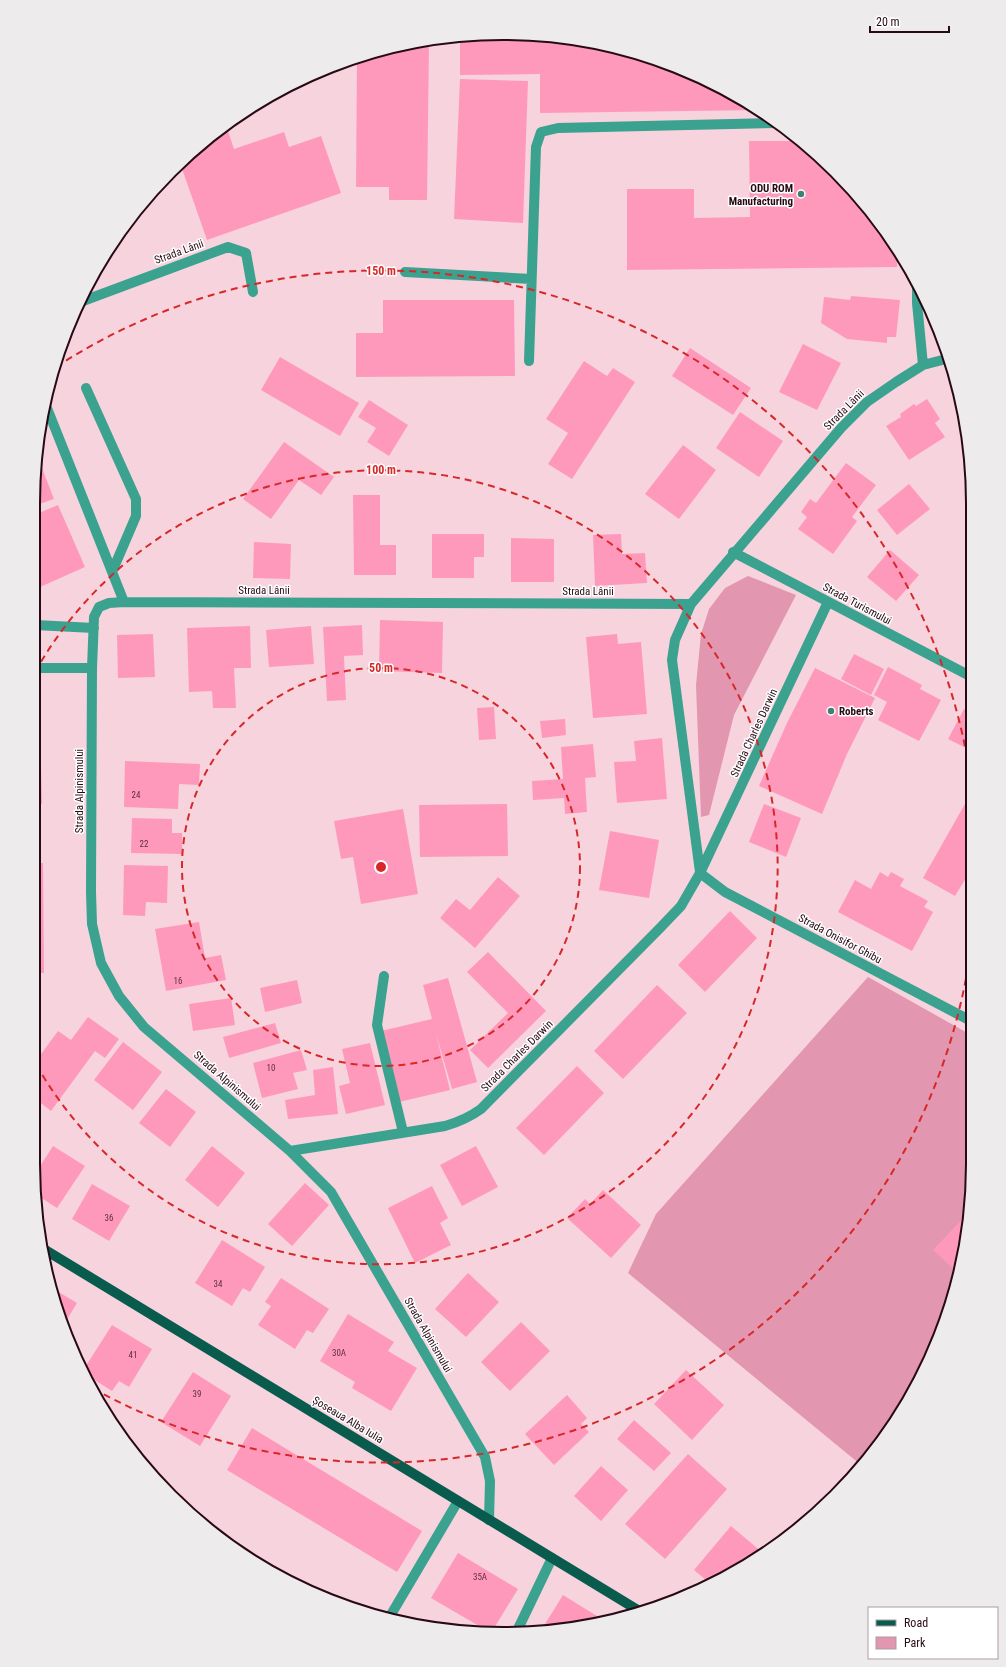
<svg xmlns="http://www.w3.org/2000/svg" width="1006" height="1667" font-family="'Roboto Condensed',sans-serif">
<style>
.green{fill:#e296af}
.building{fill:#ff99bc}
.lines{fill:none;stroke-linecap:round;stroke-linejoin:round}
.minor{stroke:#3ba28f;stroke-width:10}
.major{stroke:#095b4e;stroke-width:10}
.ring{fill:none;stroke:#d62828;stroke-width:2;stroke-dasharray:7 5}
.poi-dot{fill:#3f8275;stroke:#fff;stroke-width:1.5}
.labels{text-anchor:middle;dominant-baseline:central;stroke-width:3;stroke-linejoin:round;paint-order:stroke}
.number-label{font-size:9px;fill:#5e2e40}
.poi-label{font-size:11px;font-weight:bold;fill:#280a16;stroke:#fff;text-anchor:end}
.street-label{font-size:11px;fill:#280a16;stroke:#fff}
.rim{fill:none;stroke:#280a16;stroke-width:2}
.centre{fill:#d62828;stroke:#fff;stroke-width:2}
.ring-label{font-size:12px;text-anchor:middle;font-weight:bold;fill:#d62828;stroke:#fff;stroke-width:3;stroke-linejoin:round;paint-order:stroke}
</style>
<rect width="100%" height="100%" fill="#f7d3de"/>
<!-- green -->
<path class="green" d="M748,576L796,595L734,715L709,815L701,817L696,685L701,634L709,609L725,588Z
M868,977L971,1035L972,1195L948,1315L894,1425L861,1465L628,1273L656,1214Z"/>
<!-- building -->
<path class="building" d="M503,33L595,42L683,69L760,110L540,113V74L460,75V37Z
M408,43H429L427,200H389V187H356L357,59Z
M460,79L528,81L523,223L454,219Z
M226,125L234,149L284,132L289,147L321,136L341,193L207,240L180,163Z
M749,141H799L835,171L897,251V267L627,270V189H694V218L750,217Z
M851,296L900,300L896,337H887V343L847,339L821,323L824,297L850,300Z
M383,300H514L515,376L356,377V333H383Z
M803,344L841,363L817,410L779,392Z
M690,348L751,388L733,415L672,376Z
M280,357L359,403L340,436L261,390Z
M584,361L607,376L613,368L635,382L572,479L548,464L568,433L546,419Z
M927,399L940,419L935,423L945,437L909,460L886,426L901,417L900,414L914,404L916,406Z
M369,400L408,425L389,456L367,442L376,428L358,417Z
M740,412L783,441L759,477L716,448Z
M284,442L334,477L321,495L299,480L271,519L243,499Z
M683,445L716,470L679,519L645,494Z
M37,455L54,499L34,506V472Z
M846,463L876,485L852,517L857,521L833,554L798,529L807,517L801,512L810,499L816,503Z
M909,484L930,509L897,535L877,510Z
M353,495H380V545H396V575H354Z
M58,505L85,567L40,587L34,575V515Z
M432,534H484V557H474V578H432Z
M621,534L622,554L645,553L647,583L595,586L593,535Z
M511,538L554,539V582H511Z
M254,542L291,544L290,579L253,578Z
M890,550L919,575L896,601L867,577Z
M380,620L443,622L442,673L379,671Z
M362,625L363,655L344,656L346,700L327,701L323,627Z
M250,626L251,668H234L236,708H213L212,691L189,692L187,628Z
M311,626L314,664L269,667L266,630Z
M153,634L155,677L118,678L117,635Z
M617,634L618,644L641,642L647,714L593,718L586,637Z
M854,654L884,669L871,695L841,679Z
M888,667L922,685L920,689L941,700L919,741L878,720L887,702L874,695Z
M815,668L875,698L847,754L822,814L759,786L787,723Z
M35,695H39L42,804H35Z
M494,707L496,739L479,740L477,708Z
M964,709L970,712V750L948,739Z
M565,719L566,735L542,738L540,721Z
M662,738L667,799L617,803L614,762L636,761L634,741Z
M593,744L596,777L585,778L587,812L565,814L564,798L533,800L532,781L563,779L561,747Z
M125,761L200,764L199,785L179,784L178,809L124,807Z
M970,795L971,870L955,896L923,878Z
M507,804L508,856L420,857L419,805Z
M764,804L801,818L786,857L749,842Z
M403,809L418,894L361,904L353,857L341,859L334,821Z
M132,818L172,819V833H182V854L131,853Z
M610,831L659,840L649,898L599,890Z
M36,863H43L44,973H36Z
M124,865L168,866L167,903L146,902L145,916L123,915Z
M880,872L888,877L891,872L904,879L900,886L928,901L924,907L933,912L912,951L838,912L855,880L871,889Z
M498,877L520,896L475,948L440,918L456,899L470,910Z
M730,911L757,938L705,992L678,965Z
M199,922L205,958L221,955L226,980L166,991L155,929Z
M488,952L546,1011L488,1068L470,1050L508,1013L467,972Z
M448,978L477,1082L452,1089L436,1034L450,1090L399,1102L381,1031L432,1019L423,985Z
M297,980L302,1003L265,1012L260,988Z
M657,985L687,1013L623,1079L594,1051Z
M231,998L235,1025L193,1031L189,1004Z
M88,1017L119,1039L105,1058L95,1051L51,1111L37,1100L36,1061L58,1031L71,1040Z
M275,1023L281,1043L229,1058L223,1037Z
M123,1042L162,1072L133,1110L94,1080Z
M370,1043L385,1105L346,1114L339,1086L350,1083L342,1049Z
M301,1050L307,1070L293,1073L298,1089L262,1098L253,1063Z
M577,1066L604,1093L544,1155L516,1128Z
M333,1067L338,1114L288,1119L285,1100L315,1095L313,1070Z
M166,1089L196,1112L170,1147L139,1123Z
M53,1146L85,1166L57,1208L37,1195V1171Z
M212,1146L245,1173L218,1207L185,1180Z
M476,1146L498,1187L462,1206L440,1165Z
M305,1183L329,1205L292,1246L268,1224Z
M92,1184L130,1206L109,1241L72,1219Z
M432,1186L448,1218L440,1223L451,1245L415,1263L388,1208Z
M603,1190L641,1225L611,1258L567,1218L585,1199L590,1204Z
M969,1212L957,1272L933,1250Z
M222,1240L265,1267L250,1292L243,1288L232,1306L195,1283Z
M468,1273L499,1302L466,1337L435,1309Z
M281,1278L329,1309L313,1333L307,1330L295,1349L258,1325L271,1306L265,1302Z
M52,1288L77,1303L63,1326L58,1315Z
M348,1314L394,1342L388,1351L417,1368L391,1411L352,1388L355,1382L320,1361Z
M521,1322L550,1351L510,1391L481,1362Z
M112,1325L152,1349L129,1387L119,1381L112,1391L82,1372Z
M686,1370L724,1405L692,1440L654,1404Z
M193,1372L231,1396L200,1446L161,1422Z
M567,1395L587,1418L581,1424L589,1432L554,1465L525,1434Z
M634,1420L671,1453L654,1471L617,1439Z
M252,1428L422,1531L397,1572L227,1470Z
M688,1454L727,1489L665,1559L625,1524Z
M601,1466L628,1490L601,1521L574,1496Z
M169,1488L184,1497L181,1501Z
M731,1526L763,1553L712,1585L694,1570Z
M458,1553L518,1589L491,1633L431,1598Z
M563,1595L605,1621L565,1630L540,1632Z"/>
<g class="lines">
<!-- minor -->
<path class="minor" d="M405,272L531,279
M917,283V303L923,365
M83,301L228,247L246,253L253,292
M529,361L536,147L541,132L558,128L778,123
M86,388L136,499V516L112,572
M47,408L124,602
M733,552L970,676
M35,625L94,628
M35,668H92
M700,872L672,660L675,640L691,604L841,428L867,402L896,382L923,365L950,358
M700,873L725,892L971,1021
M384,976L377,1025L403,1132
M290,1151L445,1126C459,1122 470,1117 481,1109L661,927L681,906L700,873L828,602
M489,1520L490,1481L485,1457L331,1192L290,1151L144,1027L119,996L101,963L92,924L91,892L92,668L94,617L99,607L109,603L124,602L691,604
M389,1618L458,1501
M516,1633L552,1558"/>
<!-- major -->
<path class="major" d="M42,1248L641,1612"/>
</g>
<!-- distance rings -->
<g class="ring">
<circle cx="381" cy="867" r="199"/>
<path d="M35 672A397 397 0 1 1 37 1066"/>
<path d="M970 955A596 596 0 0 1 92 1388M56 367A596 596 0 0 1 970 774"/>
</g>
<!-- markers -->
<g class="poi-dot">
<circle cx="801" cy="194" r="4"/>
<circle cx="831" cy="711" r="4"/>
</g>
<g class="labels">
<!-- number labels -->
<g class="number-label">
<text x="136" y="795">24</text>
<text x="144" y="844">22</text>
<text x="178" y="981">16</text>
<text x="271" y="1068">10</text>
<text x="109" y="1218">36</text>
<text x="218" y="1284">34</text>
<text x="339" y="1353">30A</text>
<text x="133" y="1355">41</text>
<text x="197" y="1394">39</text>
<text x="480" y="1577">35A</text>
</g>
<!-- poi labels -->
<g class="poi-label">
<text x="793" y="188">ODU ROM<tspan x="793" dy="13">Manufacturing</tspan></text>
<text x="839" y="711" text-anchor="start">Roberts</text>
</g>
<!-- street labels -->
<g class="street-label">
<text transform="translate(179 252) rotate(-20)">Strada Lânii</text>
<text transform="translate(844 410) rotate(-45)">Strada Lânii</text>
<text x="264" y="590">Strada Lânii</text>
<text x="588" y="591">Strada Lânii</text>
<text transform="translate(857 604) rotate(28)">Strada Turismului</text>
<text transform="translate(754 733) rotate(-65)">Strada Charles Darwin</text>
<text transform="translate(79 791) rotate(-90)">Strada Alpinismului</text>
<text transform="translate(840 939) rotate(28)">Strada Onisifor Ghibu</text>
<text transform="translate(517 1056) rotate(-45)">Strada Charles Darwin</text>
<text transform="translate(227 1081) rotate(41)">Strada Alpinismului</text>
<text transform="translate(428 1335) rotate(60)">Strada Alpinismului</text>
<text transform="translate(348 1420) rotate(31)">Șoseaua Alba Iulia</text>
</g>
</g>
<!-- crop -->
<path d="M0 0H1006V1667H0ZM503 40H503A463 463 0 0 1 966 503V1164A463 463 0 0 1 503 1627H503A463 463 0 0 1 40 1164V503A463 463 0 0 1 503 40Z" fill="#eeebec" fill-rule="evenodd"/>
<path class="rim" d="M503 40H503A463 463 0 0 1 966 503V1164A463 463 0 0 1 503 1627H503A463 463 0 0 1 40 1164V503A463 463 0 0 1 503 40Z"/>
<circle cx="381" cy="867" r="6" class="centre"/>
<g class="ring-label">
<text x="381" y="275">150 m</text>
<text x="381" y="474">100 m</text>
<text x="381" y="672">50 m</text>
</g>
<!-- legend -->
<rect x="868" y="1607" width="130" height="52" fill="#ffffff" stroke="#a99da2"/>
<rect x="876" y="1620" width="20" height="6" fill="#095b4e" stroke="#a99da2"/>
<text x="904" y="1627" font-size="12" fill="#280a16">Road</text>
<rect x="876" y="1637" width="20" height="12" fill="#e296af" stroke="#a99da2"/>
<text x="904" y="1647" font-size="12" fill="#280a16">Park</text>
<!-- scale -->
<path d="M870 26v6h79v-6" fill="none" stroke="#280a16" stroke-width="2"/>
<text x="876" y="26" font-size="12" fill="#280a16" stroke="#ffffff" stroke-width="3" paint-order="stroke">20 m</text>
</svg>
